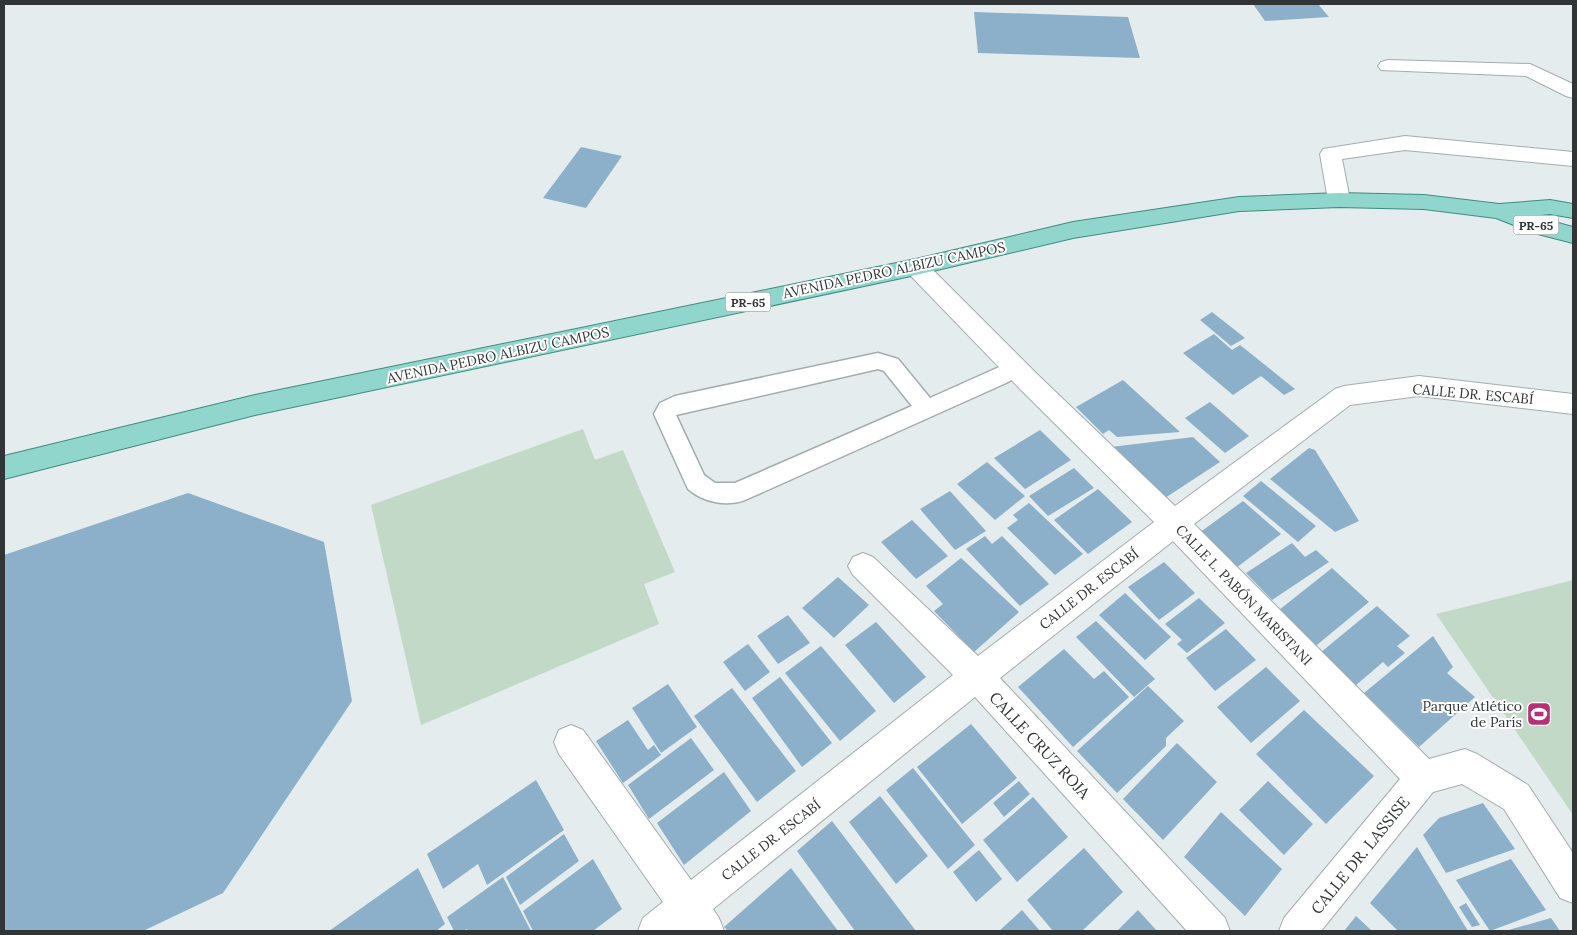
<svg xmlns="http://www.w3.org/2000/svg" width="1577" height="935" font-family="Lora,serif">
<style>
.green{fill:#c3d9c8}
.building{fill:#8cb0c9}
.lines{fill:none;stroke-linecap:round;stroke-linejoin:round}
.lane-casing{stroke:#a5acae;stroke-width:3}
.street-casing{stroke:#a5acae;stroke-width:2}
.primary-casing{stroke:#3f8c81;stroke-width:2}
.lane{fill:#fff;fill-rule:evenodd}
.street{fill:#fff;fill-rule:evenodd}
.primary{fill:#90d6cc;fill-rule:evenodd}
.labels{text-anchor:middle;dominant-baseline:central;stroke-width:4;stroke-linejoin:round;paint-order:stroke}
.shield{fill:#fff;stroke:#707272;stroke-width:1}
.shield-label{font-size:12px;font-weight:bold;fill:#323536}
.street-label{font-size:14px;fill:#323536;stroke:#fff}
.poi-label{font-size:14px;fill:#323536;stroke:#fff;text-anchor:end}
.near-street-label{font-size:16px;fill:#323536;stroke:#fff}
</style>
<rect width="100%" height="100%" fill="#e4ecee"/>
<!-- green -->
<path class="green" d="M583,429L595,460L623,450L675,572L644,584L659,624L421,725L371,505Z
M1573,580V815L1436,614Z"/>
<!-- building -->
<path class="building" d="M1253,4H1318L1329,17L1265,21Z
M974,12L1128,17L1140,58L978,53Z
M581,147L622,156L586,208L543,198Z
M1212,312L1245,338L1231,346L1200,320Z
M1214,334L1232,350L1240,345L1295,389L1284,395L1261,376L1233,395L1183,353Z
M1123,380L1180,432L1117,437L1109,430L1103,434L1076,407Z
M1210,402L1249,436L1225,453L1185,418Z
M1040,430L1071,460L1025,489L994,458Z
M1193,437L1220,462L1165,498L1111,447Z
M1309,448L1315,450L1359,521L1335,532L1270,479Z
M987,462L1025,496L995,520L957,484Z
M1074,468L1094,488L1048,516L1029,496Z
M1261,481L1316,526L1298,542L1243,496Z
M1098,489L1132,522L1088,554L1054,520Z
M950,491L986,531L955,550L920,509Z
M188,493L324,542L352,701L223,893L143,931H4V555Z
M1243,501L1281,534L1236,568L1199,533Z
M1029,503L1083,554L1055,575L1007,528L1018,520L1013,515Z
M912,520L948,556L916,579L881,542Z
M985,536L992,544L1002,536L1049,584L1020,606L966,549Z
M1292,543L1305,557L1316,550L1329,562L1272,600L1246,573Z
M961,558L1019,612L974,652L934,611L943,604L926,586Z
M1164,562L1195,593L1159,620L1128,587Z
M1332,568L1369,602L1312,649L1279,610Z
M838,577L869,605L834,638L802,608Z
M1125,593L1171,637L1145,660L1099,615Z
M1199,598L1225,623L1187,653L1177,644L1182,640L1165,624Z
M1377,606L1410,636L1397,646L1405,653L1388,667L1383,662L1355,686L1320,653Z
M788,615L810,643L778,664L757,636Z
M1096,621L1155,679L1134,697L1076,637Z
M876,622L926,677L894,703L845,645Z
M1226,629L1256,660L1215,691L1186,658Z
M1433,636L1453,667L1447,673L1475,697L1419,747L1364,693Z
M748,644L770,672L745,691L723,662Z
M821,646L876,711L840,741L785,673Z
M1064,649L1094,679L1104,671L1129,697L1073,747L1018,687Z
M1266,667L1300,701L1251,743L1217,707Z
M780,677L832,743L802,767L752,698Z
M668,684L697,727L661,753L632,708Z
M1148,686L1184,721L1166,738V746L1117,793L1077,751Z
M732,688L796,771L757,802L694,716Z
M1304,710L1374,776L1326,824L1256,754Z
M628,720L648,750L654,745L661,755L623,783L596,741Z
M971,724L1017,778L962,824L917,767Z
M691,738L714,770L649,819L628,785Z
M1177,743L1217,782L1163,840L1123,799Z
M913,768L975,845L948,869L886,790Z
M724,772L751,811L684,865L657,823Z
M536,780L564,830L487,885L478,864L443,889L427,854Z
M1019,781L1030,794L1004,817L993,803Z
M1268,781L1313,824L1284,855L1239,810Z
M880,796L928,856L896,884L849,822Z
M1033,797L1068,837L1017,882L983,840Z
M1483,803L1515,849L1446,873L1423,835L1439,818Z
M1221,812L1282,869L1245,916L1184,857Z
M832,821L916,931H855L797,851Z
M564,834L579,861L520,905L506,877Z
M1417,847L1468,931H1398L1370,903Z
M1084,848L1123,892L1082,931H1053L1027,900Z
M979,850L1002,879L976,902L953,872Z
M593,859L622,909L593,931H533L523,911Z
M1511,859L1546,910L1490,931L1456,880Z
M418,868L445,924L436,931H329Z
M791,868L838,931H728L724,927Z
M503,877L531,931H468L467,929L463,931H454L447,917Z
M1466,903L1480,925L1472,927L1459,907Z
M1022,910L1040,931H999Z
M1138,910L1157,931H1117Z
M1356,916L1372,931H1344Z
M1551,918L1560,931H1505Z"/>
<g class="lines">
<defs>
<path id="lane" d="M878,353L898,359L930,398L1015,360L1022,362L1025,368L1022,374L1006,383L745,500C726,507 703,502 688,489L654,414L660,403L675,396ZM878,369L884,371L912,406L735,483H715L704,475L676,415Z"/>
<path id="street" d="M1388,60L1530,64L1573,84V98L1566,96L1526,76L1381,70L1378,66L1381,62Z
M1405,136L1573,152V166L1405,150L1342,159L1350,200L1347,205L1339,207L1331,205L1328,200L1320,154L1323,149Z
M916,259L924,261L1039,376L1175,506L1335,389L1344,386L1419,376L1573,394V414L1419,396L1350,405L1194,524L1429,759L1465,749L1477,754L1528,785L1573,853V903L1560,898L1504,809L1462,784L1433,792L1321,931H1279L1284,918L1400,779L1173,541L1000,678L1225,918L1230,931H1187L975,697L713,909L719,918L724,931H638L643,918L663,902L559,754L554,742L559,730L571,725L583,730L691,880L953,675L853,575L848,566L853,557L863,553L873,557L978,656L1154,522L1021,390L908,273L904,267L908,261Z"/>
<path id="primary" d="M1339,193L1424,195L1499,204L1550,200L1573,204V218L1550,214L1532,216L1573,227V243L1534,233L1496,218L1424,209L1339,207L1239,211L1073,238L916,275L255,415L4,479V456L255,395L916,259L1073,222L1239,197Z"/>
</defs>
<!-- lane casing -->
<use href="#lane" class="lane-casing"/>
<!-- street casing -->
<use href="#street" class="street-casing"/>
<!-- primary casing -->
<use href="#primary" class="primary-casing"/>
<!-- lane -->
<use href="#lane" class="lane"/>
<!-- street -->
<use href="#street" class="street"/>
<!-- primary -->
<use href="#primary" class="primary"/>
</g>
<!-- icons -->
<defs>
<symbol id="stadium-square" viewBox="-11 -11 22 22"><rect x="-9" y="-9" width="18" height="18" rx="4" fill="#b63074" stroke="#fff"/><path d="M0-5a6.5 5 0 1 0 0 10a6.5 5 0 1 0 0-10ZM-3.5-1.8h7v3.6h-7Z" fill="#fff"/></symbol>
</defs>
<g fill-rule="evenodd">
<use href="#stadium-square" x="1525" y="700" width="28" height="28"/>
</g>
<g class="labels">
<!-- shield labels -->
<g class="shield">
<rect x="1513.5" y="215.5" width="45" height="19" rx="4"/>
<rect x="725.5" y="292.5" width="45" height="19" rx="4"/>
</g>
<g class="shield-label">
<text x="1536" y="225">PR-65</text>
<text x="748" y="302">PR-65</text>
</g>
<!-- street labels -->
<g class="street-label">
<text transform="translate(894 270) rotate(-12)">AVENIDA PEDRO ALBIZU CAMPOS</text>
<text transform="translate(498 355) rotate(-12)">AVENIDA PEDRO ALBIZU CAMPOS</text>
<text transform="translate(1473 394) rotate(5)">CALLE DR. ESCABÍ</text>
<text transform="translate(1089 589) rotate(-38)">CALLE DR. ESCABÍ</text>
<text transform="translate(1244 595) rotate(46)">CALLE L. PABÓN MARISTANI</text>
<text transform="translate(771 840) rotate(-38)">CALLE DR. ESCABÍ</text>
</g>
<!-- poi labels -->
<g class="poi-label">
<text x="1522" y="706">Parque Atlético<tspan x="1522" dy="16">de París</tspan></text>
</g>
<!-- near-street labels -->
<g class="near-street-label">
<text transform="translate(1040 745) rotate(47)">CALLE CRUZ ROJA</text>
<text transform="translate(1360 855) rotate(-51)">CALLE DR. LASSISE</text>
</g>
</g>
<!-- border -->
<rect width="1577" height="935" fill="none" stroke="#323536" stroke-width="10"/>
</svg>
